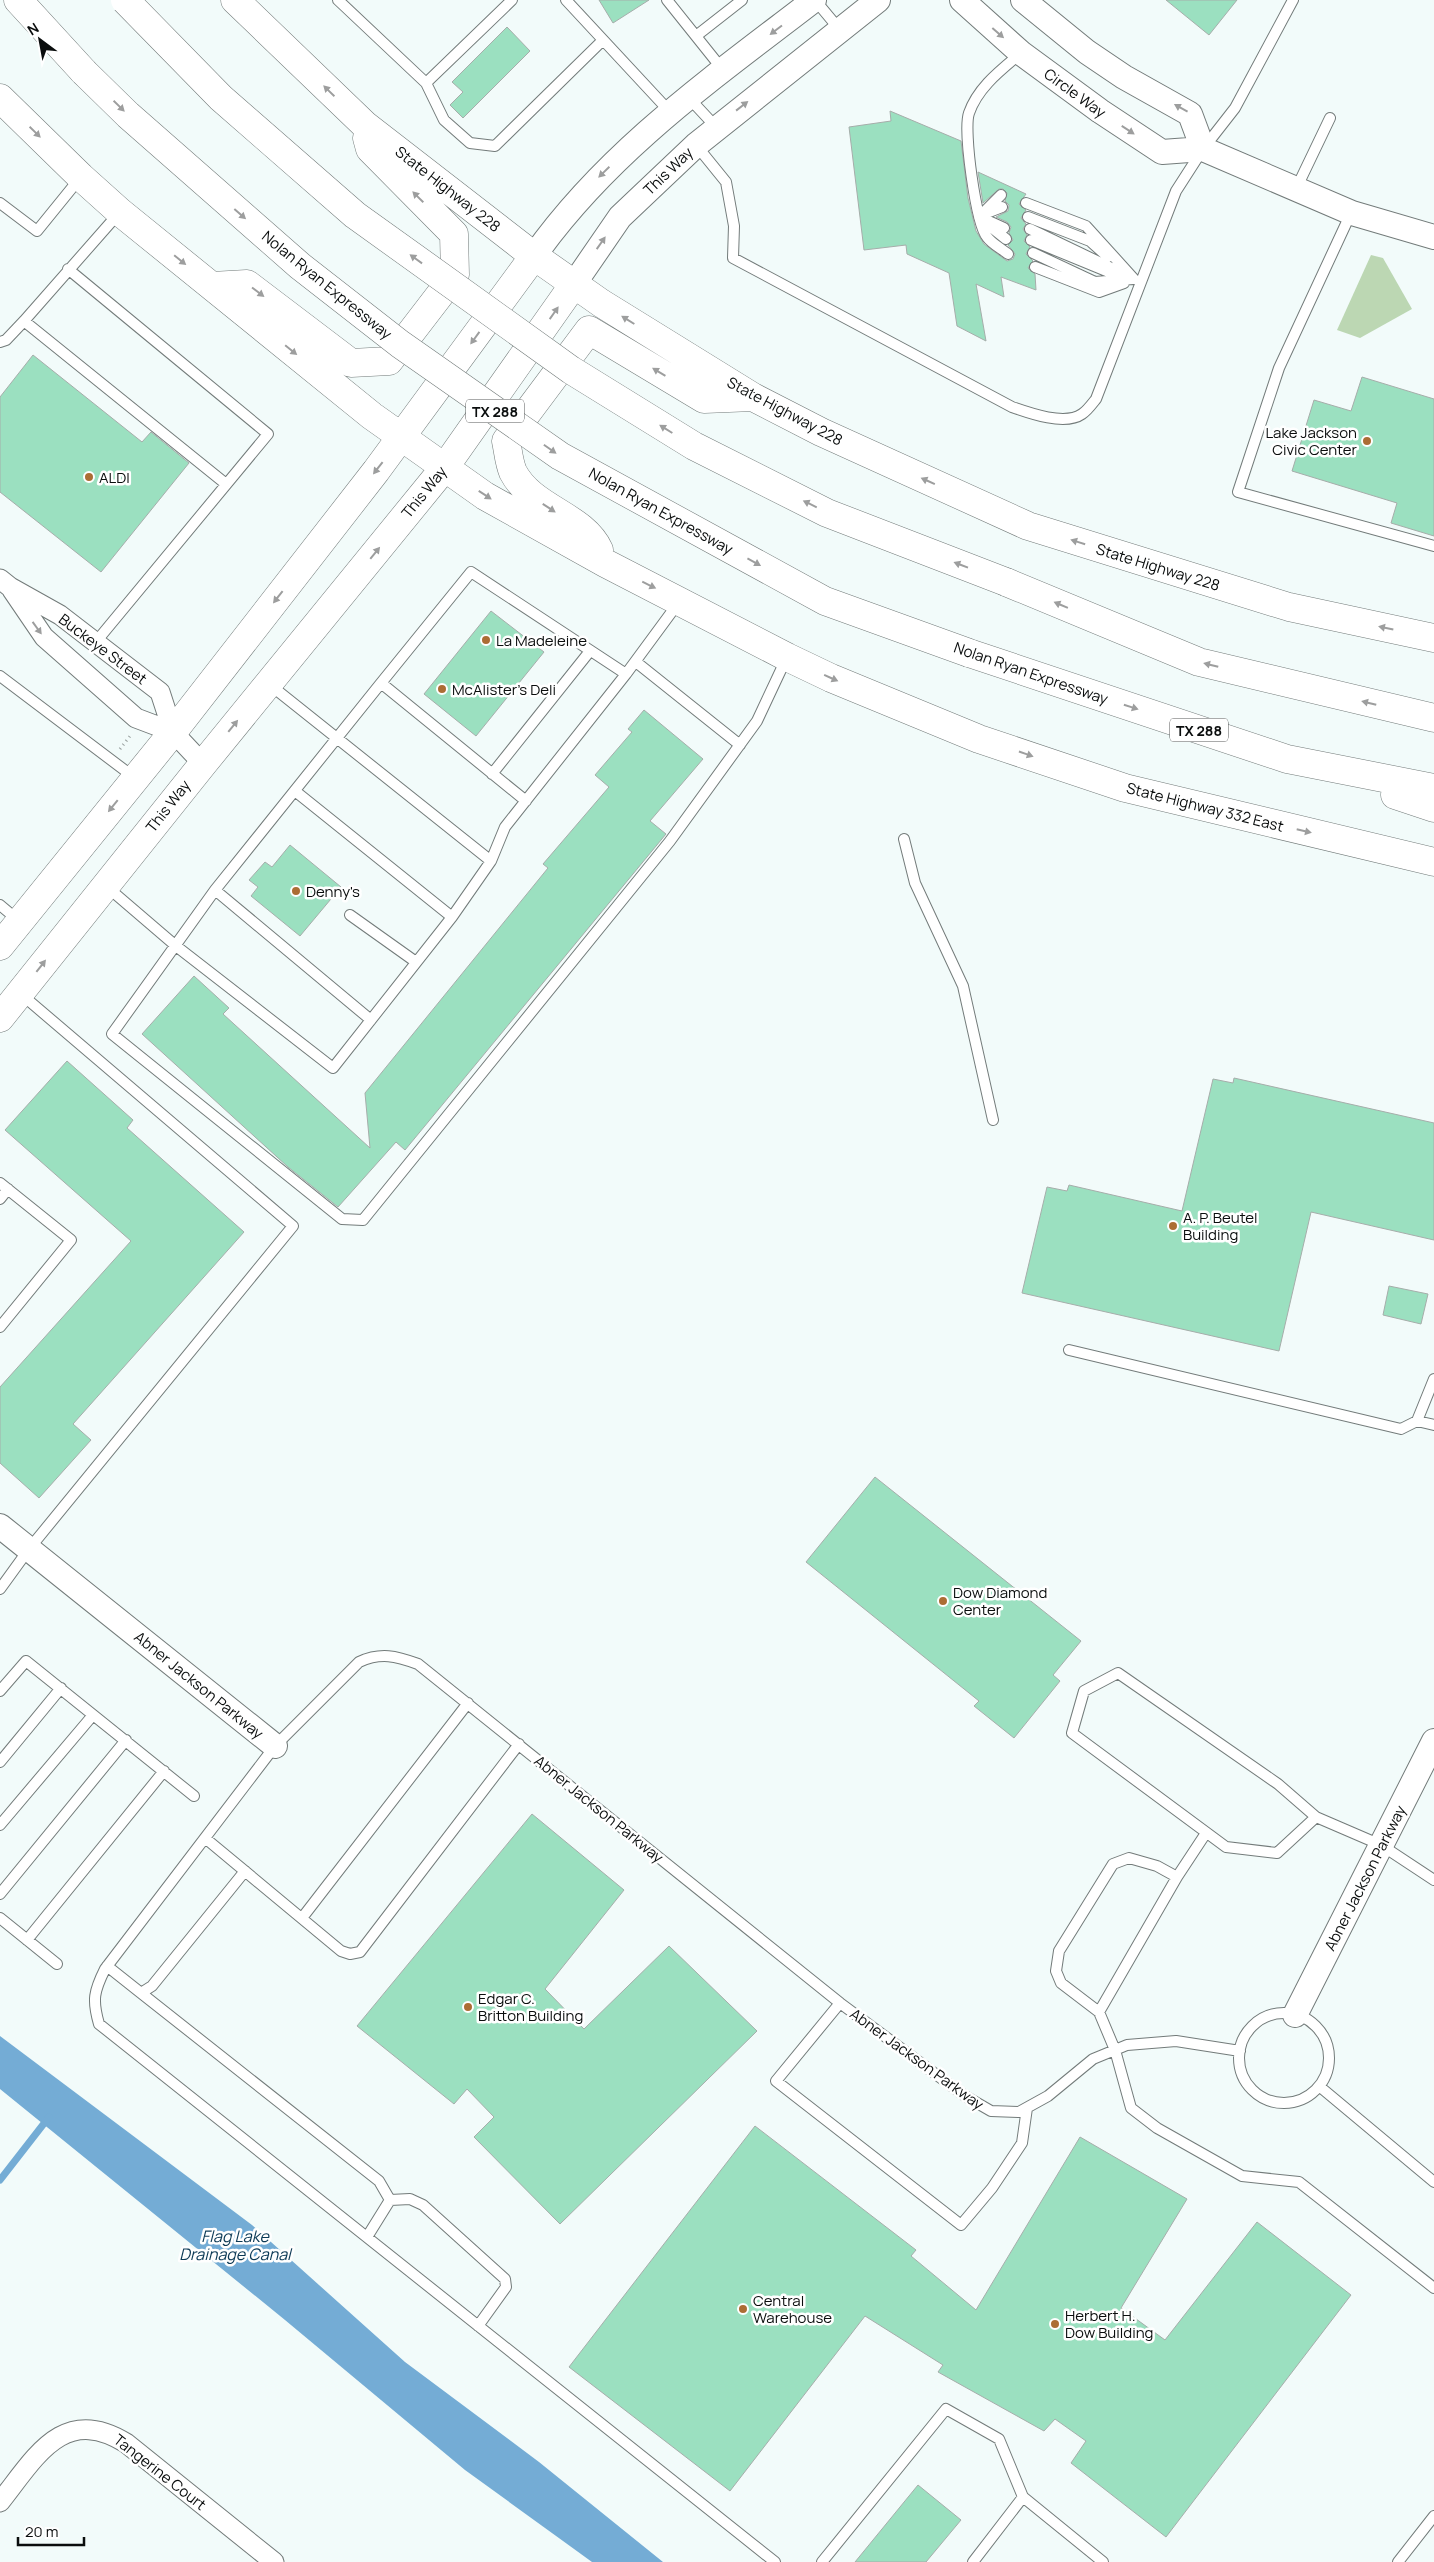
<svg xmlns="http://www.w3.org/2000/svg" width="1434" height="2562" font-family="Manrope,sans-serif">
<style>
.green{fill:#bcd7b3}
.water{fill:#74acd5}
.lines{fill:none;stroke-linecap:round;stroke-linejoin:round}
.stream{stroke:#74acd5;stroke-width:7}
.building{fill:#9be0c0;stroke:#a6adaa}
.service-casing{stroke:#737b7a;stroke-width:12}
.minor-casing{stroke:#737b7a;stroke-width:21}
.tertiary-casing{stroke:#737b7a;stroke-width:26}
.secondary-casing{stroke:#737b7a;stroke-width:29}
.motorway-casing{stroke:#737b7a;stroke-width:29}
.path{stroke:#989f9e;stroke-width:3;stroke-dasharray:1 4;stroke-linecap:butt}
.service{stroke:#fff;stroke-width:10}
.minor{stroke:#fff;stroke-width:19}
.tertiary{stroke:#fff;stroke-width:24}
.secondary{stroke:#fff;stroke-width:28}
.motorway{stroke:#fff;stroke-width:28}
.motorway-bridge-casing{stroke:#737b7a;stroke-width:29;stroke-linecap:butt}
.motorway-bridge{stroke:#fff;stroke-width:28}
.oneway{fill:#9d9e9e}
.poi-dot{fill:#ac6d34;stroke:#fff;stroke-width:2}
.labels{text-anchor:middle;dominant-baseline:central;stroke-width:5;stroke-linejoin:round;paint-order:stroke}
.shield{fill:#fff;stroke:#545656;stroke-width:1}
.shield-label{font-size:14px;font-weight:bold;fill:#0a0d0d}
.street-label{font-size:15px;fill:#0a0d0d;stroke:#fff}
.poi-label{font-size:15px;fill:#0a0d0d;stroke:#fff;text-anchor:start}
.water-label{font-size:16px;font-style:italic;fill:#0b3955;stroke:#fff}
</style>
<rect width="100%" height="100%" fill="#f2fbfa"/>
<!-- green -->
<path class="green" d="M1371,255L1383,258L1412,309L1360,338L1337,330Z"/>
<!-- water -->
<path class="water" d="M0,2036L252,2225L405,2362L539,2462L663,2562H592L465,2470L285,2320L0,2089Z"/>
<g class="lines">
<!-- stream -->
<path class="stream" d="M0,2180L49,2117"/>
</g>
<!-- building -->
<path class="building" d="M599,0H649L613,23Z
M1166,0H1237L1209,35Z
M507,27L530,51L463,118L450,105L463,92L452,82Z
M890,111L961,141L968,198L976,231L984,244L1007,261L1013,259L1015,254L1008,245L1013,240L1009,233L1011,227L1007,222L996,217L1008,211L1009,205L1005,201L1007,193L1003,189H999L983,203L978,172L1026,194L1019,204L1026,210L1021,218L1026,224L1023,229L1027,235L1024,241L1030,247L1026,254L1033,261L1028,268L1035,274L1036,290L1001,277L1004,297L976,284L986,341L957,326L949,273L907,254L906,245L864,250L849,127L891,121Z
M33,355L142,442L151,432L189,463L101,572L0,492V397Z
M1362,377L1434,399V536L1391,523L1397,503L1292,471L1314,400L1351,411Z
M491,611L544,652L476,736L424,694Z
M644,710L703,759L650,821L666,834L405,1150L396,1142L338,1207L288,1167L142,1034L194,976L229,1008L223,1014L370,1148L365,1093L548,868L543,864L609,787L595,775L632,732L628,729Z
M290,845L341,887L300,936L251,896L258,887L249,880L265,862L272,867Z
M67,1061L133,1120L127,1128L244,1232L73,1424L91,1440L39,1498L0,1463V1387L131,1241L5,1130Z
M1234,1078L1434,1123V1240L1311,1212L1279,1351L1022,1293L1047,1187L1067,1191L1069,1185L1182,1211L1213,1079L1233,1083Z
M1389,1286L1428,1294L1421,1324L1383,1315Z
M875,1477L1081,1641L1053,1675L1060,1681L1014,1738L974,1706L979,1701L806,1562Z
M532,1814L624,1890L545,1989L584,2029L669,1946L757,2031L560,2224L474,2137L494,2117L467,2089L454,2104L357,2026Z
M755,2126L916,2250L911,2256L976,2310L1080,2137L1187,2199L1121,2308L1165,2340L1257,2222L1351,2295L1166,2537L1071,2463L1086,2441L1055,2419L1044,2431L938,2372L943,2365L865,2316L730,2491L569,2367Z
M918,2485L961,2520L926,2562H855Z"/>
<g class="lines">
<defs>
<path id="service" d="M338,0L426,83
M512,0L426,83L444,120L470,143L495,146L603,40
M566,0L671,113
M667,0L723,70
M815,0L840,30
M696,36L742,0
M689,98L716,127
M696,145L726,182L734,226L733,258L1012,407C1029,413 1065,426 1082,414C1087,411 1092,404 1096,399L1176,191L1203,149L1235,108L1293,0
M1296,189L1330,118
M0,203L37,231L80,178
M1026,203L1086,226L1134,279
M1351,213L1279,368L1238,492L1434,546
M984,214L1002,207
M979,217L1001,195
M1028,217L1090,241L1108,257
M982,218L1004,228
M981,219L1006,239
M1030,229L1128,276
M1031,240L1111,273
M1033,253L1095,282L1133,279
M1008,254C1002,249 992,244 987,237C976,224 963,130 969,113C978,87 1001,70 1021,53
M1035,267L1099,292L1124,283
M68,269L268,434L95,643
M24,321L226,484
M0,342L6,340L24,321L119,213
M636,662L740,745
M0,676L135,778
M381,683L471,572L626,674
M269,684L491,861
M492,774L590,651
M295,791L452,917
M526,801L381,683L215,890L112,1034L342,1219L363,1220L670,841L757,721L787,657
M904,839L915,883L963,986L993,1120
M106,886L176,946L333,1068L452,917L491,861L505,827L626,674L679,602
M215,890L371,1020
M0,905L19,921
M350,915L416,962
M0,1183L71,1240L0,1327
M0,1199L8,1189
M1069,1350L1401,1429L1417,1421L1434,1379
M1417,1421L1434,1425
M0,1589L29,1549L293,1226L21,994
M0,1691L26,1661L194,1796
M0,1762L61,1688
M1316,1817L1277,1853L1226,1847L1072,1733L1084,1691L1118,1673L1278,1784L1316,1817L1381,1845L1434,1880
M0,1825L93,1715
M1206,1833L1177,1877L1099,2012L1115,2050L1131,2108L1157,2128L1242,2176L1299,2182L1434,2288
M205,1838L341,1951L350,1954L360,1952L519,1744
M0,1894L126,1740
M0,1918L57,1964
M302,1918L468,1703
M27,1940L164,1771
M107,1966L141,1993L152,1986L245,1871
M141,1993L379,2181L390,2200L367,2237
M840,2003L776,2081L961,2225L992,2188L1022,2143L1027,2108
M1099,2012L1061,1983L1056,1971L1059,1951L1113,1864L1129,1858L1157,1866L1177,1877
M1239 2058a45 45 0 1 1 90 0a45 45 0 1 1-90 0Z
M1319,2086L1434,2182
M390,2200L410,2199L423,2205L505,2279L506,2287L478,2326
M775,2562L99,2024C92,2000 94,1991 105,1969L275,1746L359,1662C381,1652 396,1656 418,1664L840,2003L965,2096L991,2111L1019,2112L1048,2096L1093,2059L1127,2045L1176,2041L1240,2051
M822,2562L946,2409L999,2439L1023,2497L1103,2562
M973,2562L1023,2497
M1398,2562L1434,2516"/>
<path id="minor" d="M0,579L10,587L60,615L160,692L173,732L203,764
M12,590L44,637L136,718L173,732
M0,2502C35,2458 63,2404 126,2443L274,2562"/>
<path id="tertiary" d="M962,0L1021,53L1100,111L1162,152L1203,149L1352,213L1434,237
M1023,0L1087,52L1124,77L1190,114L1203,149
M534,256C608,151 714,77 814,0
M574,284L620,217L696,145L878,0
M0,1526L275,1746
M1295,2015L1434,1741"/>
<path id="secondary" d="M235,0L365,125L534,256L601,303L753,397L821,432L1028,526L1289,607L1434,638
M0,98L81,177L120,212L372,416L485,496L605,563L787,657L831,678L979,739L1125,788L1434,862
M212,286L247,284L351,363L389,361L455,275L454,234L370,149L367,138
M599,550C583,515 532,509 513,472C509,463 508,450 506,441L589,330L704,399L753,397
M0,946L173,732L376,471L534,256
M0,1018L203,764L445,467L574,284"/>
<path id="motorway" d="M18,0L84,72
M1006,582L1199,662L1434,718
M969,653L1287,759L1434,788
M1395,795L1434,808"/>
</defs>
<!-- service casing -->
<use href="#service" class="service-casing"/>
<!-- minor casing -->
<use href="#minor" class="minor-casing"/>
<!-- tertiary casing -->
<use href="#tertiary" class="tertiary-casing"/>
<!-- secondary casing -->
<use href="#secondary" class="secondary-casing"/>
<!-- motorway casing -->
<use href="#motorway" class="motorway-casing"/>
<!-- path -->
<path class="path" d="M120,749L130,736"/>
<!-- service -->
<use href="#service" class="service"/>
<!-- minor -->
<use href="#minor" class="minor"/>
<!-- tertiary -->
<use href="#tertiary" class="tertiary"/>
<!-- secondary -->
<use href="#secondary" class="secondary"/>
<!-- motorway -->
<use href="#motorway" class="motorway"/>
<defs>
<path id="motorway-bridge" d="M125,0L221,98L355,215L571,370L694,446L827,513L1006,582
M84,72L128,115L300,266L400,344L560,456L825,601L969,653"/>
</defs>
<!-- motorway-bridge casing -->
<use href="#motorway-bridge" class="motorway-bridge-casing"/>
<!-- motorway-bridge -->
<use href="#motorway-bridge" class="motorway-bridge"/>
</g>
<!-- one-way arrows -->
<defs><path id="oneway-solid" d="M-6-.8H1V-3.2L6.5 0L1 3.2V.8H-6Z" transform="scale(1.25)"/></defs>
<g class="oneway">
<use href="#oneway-solid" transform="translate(776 30) rotate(143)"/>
<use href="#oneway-solid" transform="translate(998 33) rotate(41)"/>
<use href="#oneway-solid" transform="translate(329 91) rotate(-136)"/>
<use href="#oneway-solid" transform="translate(119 106) rotate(44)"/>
<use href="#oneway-solid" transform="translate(742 106) rotate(-38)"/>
<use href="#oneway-solid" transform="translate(1181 108) rotate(-151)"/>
<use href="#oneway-solid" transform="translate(1128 130) rotate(33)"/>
<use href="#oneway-solid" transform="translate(35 132) rotate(44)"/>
<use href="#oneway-solid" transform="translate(604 172) rotate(136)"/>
<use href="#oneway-solid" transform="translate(418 197) rotate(-135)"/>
<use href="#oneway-solid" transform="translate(240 214) rotate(41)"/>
<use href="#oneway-solid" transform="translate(601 243) rotate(-55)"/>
<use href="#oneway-solid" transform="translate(416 259) rotate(-144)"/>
<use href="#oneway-solid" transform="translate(180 260) rotate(39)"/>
<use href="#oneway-solid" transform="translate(258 292) rotate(37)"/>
<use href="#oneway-solid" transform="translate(554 313) rotate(-55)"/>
<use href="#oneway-solid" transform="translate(628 320) rotate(-148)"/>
<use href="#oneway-solid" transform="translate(475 338) rotate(126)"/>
<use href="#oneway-solid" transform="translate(291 350) rotate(39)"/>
<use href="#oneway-solid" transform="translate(659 372) rotate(-149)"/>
<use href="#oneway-solid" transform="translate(666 429) rotate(-148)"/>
<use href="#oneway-solid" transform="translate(550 449) rotate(35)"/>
<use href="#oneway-solid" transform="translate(378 468) rotate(128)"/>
<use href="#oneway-solid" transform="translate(928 481) rotate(-156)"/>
<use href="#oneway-solid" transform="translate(485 495) rotate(33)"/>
<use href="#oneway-solid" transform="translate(810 504) rotate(-154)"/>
<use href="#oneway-solid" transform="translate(549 508) rotate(33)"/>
<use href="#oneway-solid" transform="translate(1078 542) rotate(-163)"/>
<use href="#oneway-solid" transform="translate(375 553) rotate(-51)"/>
<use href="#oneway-solid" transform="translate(754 562) rotate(29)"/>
<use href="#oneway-solid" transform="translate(961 565) rotate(-159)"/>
<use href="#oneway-solid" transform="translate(649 585) rotate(26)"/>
<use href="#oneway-solid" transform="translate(278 597) rotate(128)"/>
<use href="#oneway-solid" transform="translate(1061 605) rotate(-157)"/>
<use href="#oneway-solid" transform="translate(37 628) rotate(54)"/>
<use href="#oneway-solid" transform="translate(1386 628) rotate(-168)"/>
<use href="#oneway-solid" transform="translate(1211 665) rotate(-166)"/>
<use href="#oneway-solid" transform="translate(831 678) rotate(24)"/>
<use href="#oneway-solid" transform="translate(1369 703) rotate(-166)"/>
<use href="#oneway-solid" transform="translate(1131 707) rotate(18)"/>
<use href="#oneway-solid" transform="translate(233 726) rotate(-51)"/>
<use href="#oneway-solid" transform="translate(1026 754) rotate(19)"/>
<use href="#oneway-solid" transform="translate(113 806) rotate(129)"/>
<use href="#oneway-solid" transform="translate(1304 831) rotate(13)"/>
<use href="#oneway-solid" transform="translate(41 966) rotate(-52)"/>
</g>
<!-- markers -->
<g class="poi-dot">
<circle cx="1367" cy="441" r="5"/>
<circle cx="89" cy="477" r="5"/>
<circle cx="486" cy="640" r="5"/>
<circle cx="442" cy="689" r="5"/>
<circle cx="296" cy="891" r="5"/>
<circle cx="1173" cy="1226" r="5"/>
<circle cx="943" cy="1601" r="5"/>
<circle cx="468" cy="2007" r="5"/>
<circle cx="743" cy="2309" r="5"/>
<circle cx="1055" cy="2324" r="5"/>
</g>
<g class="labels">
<!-- shield labels -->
<g class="shield">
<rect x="466" y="399.5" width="58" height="23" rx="4"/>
<rect x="1170" y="718.5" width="58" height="23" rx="4"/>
</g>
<g class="shield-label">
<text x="495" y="411">TX 288</text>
<text x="1199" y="730">TX 288</text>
</g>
<!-- street labels -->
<g class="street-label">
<text transform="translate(1075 93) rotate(36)">Circle Way</text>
<text transform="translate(668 171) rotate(-44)">This Way</text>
<text transform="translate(448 189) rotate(38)">State Highway 228</text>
<text transform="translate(327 285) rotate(39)">Nolan Ryan Expressway</text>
<text transform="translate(785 411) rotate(28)">State Highway 228</text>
<text transform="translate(424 492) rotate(-51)">This Way</text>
<text transform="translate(661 511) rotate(29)">Nolan Ryan Expressway</text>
<text transform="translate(1158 567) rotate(17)">State Highway 228</text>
<text transform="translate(103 649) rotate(37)">Buckeye Street</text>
<text transform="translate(1031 673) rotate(19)">Nolan Ryan Expressway</text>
<text transform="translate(168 806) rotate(-52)">This Way</text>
<text transform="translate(1205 807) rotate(14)">State Highway 332 East</text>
<text transform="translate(199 1685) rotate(39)">Abner Jackson Parkway</text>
<text transform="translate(599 1809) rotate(39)">Abner Jackson Parkway</text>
<text transform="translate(1365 1878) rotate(-63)">Abner Jackson Parkway</text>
<text transform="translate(917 2059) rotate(36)">Abner Jackson Parkway</text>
<text transform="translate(160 2472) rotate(38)">Tangerine Court</text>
</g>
<!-- poi labels -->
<g class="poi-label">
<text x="1357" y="432" text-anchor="end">Lake Jackson<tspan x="1357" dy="17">Civic Center</tspan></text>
<text x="99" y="477">ALDI</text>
<text x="496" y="640">La Madeleine</text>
<text x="452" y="689">McAlister's Deli</text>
<text x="306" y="891">Denny's</text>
<text x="1183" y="1217">A. P. Beutel<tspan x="1183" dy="17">Building</tspan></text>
<text x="953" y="1592">Dow Diamond<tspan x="953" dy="17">Center</tspan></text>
<text x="478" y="1998">Edgar C.<tspan x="478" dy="17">Britton Building</tspan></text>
<text x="753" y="2300">Central<tspan x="753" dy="17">Warehouse</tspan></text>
<text x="1065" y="2315">Herbert H.<tspan x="1065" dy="17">Dow Building</tspan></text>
</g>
<!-- water labels -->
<g class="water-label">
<text x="235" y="2236">Flag Lake<tspan x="235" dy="18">Drainage Canal</tspan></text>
</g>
</g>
<!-- north arrow -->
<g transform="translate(40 40) rotate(328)" stroke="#ffffff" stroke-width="4" paint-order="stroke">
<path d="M0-4L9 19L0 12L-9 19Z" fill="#0a0d0d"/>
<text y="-8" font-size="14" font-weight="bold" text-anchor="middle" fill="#0a0d0d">N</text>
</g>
<!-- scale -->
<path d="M18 2537v8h66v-8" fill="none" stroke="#0a0d0d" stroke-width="2.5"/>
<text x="25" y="2537" font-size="15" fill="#0a0d0d" stroke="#ffffff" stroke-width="4" paint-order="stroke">20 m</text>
</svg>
